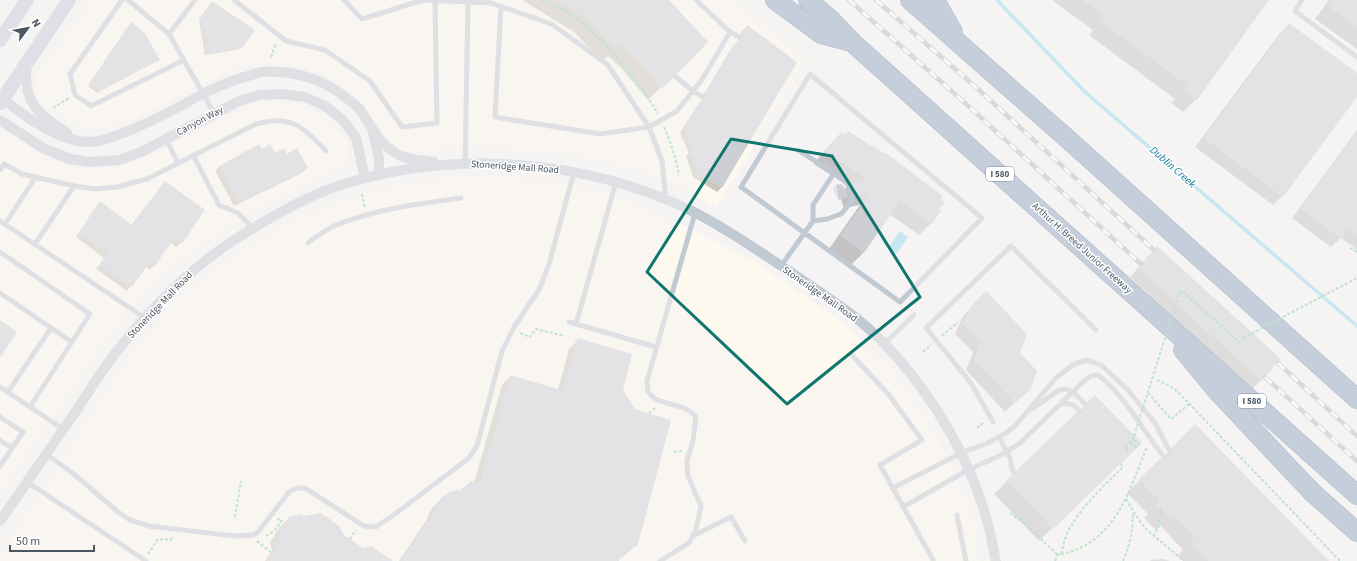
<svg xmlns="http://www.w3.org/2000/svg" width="1357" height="561" font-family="'Source Sans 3',sans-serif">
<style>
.commercial{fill:#fdf9ef}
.water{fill:#90daee}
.shadow{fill:#0003}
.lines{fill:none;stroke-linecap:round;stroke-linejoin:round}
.stream{stroke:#90daee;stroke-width:3.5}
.building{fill:#cdcfd5}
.motorway-casing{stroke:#7690ad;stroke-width:20}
.path{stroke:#7ad0a6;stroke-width:2;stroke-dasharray:3 2;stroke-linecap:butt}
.service{stroke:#c1cad2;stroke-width:5}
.minor{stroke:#c1cad2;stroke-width:10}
.secondary{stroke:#c1cbd6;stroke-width:14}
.motorway{stroke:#8ba5c1;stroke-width:18}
.rail-casing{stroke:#b5b8bd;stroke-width:4.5}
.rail{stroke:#fff;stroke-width:3;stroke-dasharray:9;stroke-linecap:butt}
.path-bridge{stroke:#7ad0a6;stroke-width:2;stroke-dasharray:3 2;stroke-linecap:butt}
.marked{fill:none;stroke:#0f766e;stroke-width:3;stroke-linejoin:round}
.labels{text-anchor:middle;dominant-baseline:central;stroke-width:3;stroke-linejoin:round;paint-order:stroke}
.shield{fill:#fff;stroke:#808990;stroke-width:1}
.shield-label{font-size:9px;font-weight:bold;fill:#4a5661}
.street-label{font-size:10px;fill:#4a5661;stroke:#fff}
.water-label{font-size:11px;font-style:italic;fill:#0c7c9b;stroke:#fff}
</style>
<rect width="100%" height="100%" fill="#f5f3f3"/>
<!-- commercial -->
<path class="commercial" d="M92,0H734L806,61L716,208L679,186L638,170L572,154L480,147L402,152L387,140L377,122L358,98L335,79L313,69L278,62L234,68L123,123L100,129L87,128L68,121L38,100L35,87L36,76Z
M280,102L304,107L321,114L337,128L349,144L346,166L327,173L251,213L194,249L159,276L114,329L0,492V138H13L57,163L83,169H112L154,154L241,110L261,103Z
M461,176L556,180L626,200L693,230L758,264L841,321L894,372L938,439L974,518L979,561H0V554L132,352L176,300L235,253L302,216L376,189Z"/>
<!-- water -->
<path class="water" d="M900,231L908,237L896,254L888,248Z"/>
<!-- shadow -->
<path class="shadow" d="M522,0H667L707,42L648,100L621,68L608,56L602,62L574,32Z
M1052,0H1267L1196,99L1183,112L1171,103L1175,99L1089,35L1093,30Z
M1329,0H1357V49L1315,19Z
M212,2L243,46L240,49L205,55L199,20Z
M1289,24L1357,75V95L1282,196L1273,205L1195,147L1280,33Z
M129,25L156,61L97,93L88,86Z
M747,27L722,187L717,192L693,177L686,156L689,153L680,133L697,106L703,101L701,99L733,46L739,41L738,39L742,31Z
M1357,130V250L1341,238L1331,247L1292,218Z
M848,132L940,211L931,223L919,235L889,214L863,253L851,265L829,249L860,205L844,208L841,199L839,200L837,186H836L845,189L848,186L814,164L823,152L841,133L845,135Z
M262,151L275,154L287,155L307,168L302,173L234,206L215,171L220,166Z
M161,187L181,243L176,247L170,242L154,265L150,270L146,266L127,291L96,269L104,258L76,237L96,207L100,202L131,225Z
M834,187H835L837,200Z
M1148,256L1261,380L1252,389L1130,277Z
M986,293L1019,353V399L1005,412L966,370L973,352L955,334L963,316Z
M578,340L622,390L636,545L626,554L619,559L618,561H399L427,519L428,515L433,507L442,498L459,492L474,483L502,385L511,376L558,390L569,349Z
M1095,396L1127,456L1039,541L994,494Z
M1195,426L1327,561H1183L1178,556L1183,550L1161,526L1156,530L1144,518L1148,514L1127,493Z
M289,518L344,535L363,549L391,561H265L272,551L270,542L280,527Z
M1163,559L1170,561H1150L1151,560Z"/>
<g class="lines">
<!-- stream -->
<path class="stream" d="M997,0L1085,92L1357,326"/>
</g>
<!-- building -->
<path class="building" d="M556,0H669L708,42L678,73L675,72L672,73L671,76L672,79L662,88L643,66L622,44L616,49L587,19Z
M1082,0H1269L1197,100L1183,90L1187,85L1101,22L1105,17Z
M1332,0H1357V28L1328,6Z
M212,1L255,30L243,47L207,54L200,18Z
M131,22L144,32L160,60L99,91L89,84Z
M1289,23L1357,73V97L1283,197L1204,138Z
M747,25L797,62L722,188L697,173L690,151L693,149L684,128L701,101L706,99L707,97L705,94L737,41L742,39L743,37L741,34Z
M848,131L873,147V146L885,154L886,153L943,196L941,199L945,202L939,209L941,211L932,224L900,201L864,253L840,236L870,194L856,196L854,190L851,182L867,179L825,152L835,139L836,140L841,132L846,135Z
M1357,132V235L1349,229L1341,239L1300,208Z
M259,144L262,149L270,144L275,153L284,148L287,154L297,148L308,168L239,202L219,166Z
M165,181L205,210L182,244L174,238L155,266L150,262L132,287L100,265L108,253L79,232L100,201L132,225Z
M841,184L846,189L848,197L838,199L836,185Z
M1157,246L1281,359L1261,381L1138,268Z
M986,291L1027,334L1020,353L1037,371L1030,390L1015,403L974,361L981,342L963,324L971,306Z
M0,320L17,332L0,358Z
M577,338L632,354L623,390L635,409L671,420L644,522L637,546L621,555L619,561H401L436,509V505L442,497L448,493L456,490L459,491L471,481L480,484L510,375L564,391Z
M1095,395L1142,443L1053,529L1006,480L1012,475H1017L1018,472L1017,470L1076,413L1078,414L1082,413L1083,411L1082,407H1088L1089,405L1088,401Z
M1195,424L1329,561H1208L1190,542L1195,537L1174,514L1170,518L1156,505L1160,501L1139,479L1160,459L1163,460L1166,459L1167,456L1166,453L1169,454L1172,452V447Z
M321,513L339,526L344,535L363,548L371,546L393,561H267L280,541L279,532L289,517L301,514L303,516Z"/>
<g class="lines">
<defs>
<path id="motorway" d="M775,0L821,34L852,42
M808,0L830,19L853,43L1357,495
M910,0L1071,142L1357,399
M935,0L953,32
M1183,350L1216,390L1293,472L1313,493L1357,532"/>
</defs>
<!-- motorway casing -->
<use href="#motorway" class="motorway-casing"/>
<!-- path -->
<path class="path" d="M541,0C557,6 573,15 586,26C593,31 598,38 604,43C625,65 643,88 658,114
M271,57L276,43
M53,108L69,98
M664,127C671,143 676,158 679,175
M362,194L365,208
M1350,248L1357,252
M1179,294L1182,291L1239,342L1243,338
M520,333L530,337L536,329L565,336
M942,336L958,322
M923,352L931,345
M1157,380L1170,386L1178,392L1340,561
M1148,393L1171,419L1189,404
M649,413L655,408
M977,428L984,422
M1130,442L1136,447L1139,444L1133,439
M1128,450L1125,447L1133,439L1134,436
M674,452L682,451
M1126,499L1136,516L1146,529L1184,561
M1010,513L1024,523L1058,555
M235,517L241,481
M266,536L275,530L282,520L277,519
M1153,536L1158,529L1161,509
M350,539L356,530
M257,541L272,553
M148,554L158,539L171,540L172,536
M1061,554C1063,548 1064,541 1066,536C1079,508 1102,488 1123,467L1120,463
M1055,561L1058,555C1116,543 1127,495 1147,447
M1123,561C1130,545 1133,530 1133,512"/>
<!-- service -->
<path class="service" d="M122,0L70,74L75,95L91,106L184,60
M128,0L169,34
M195,0L169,34L214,113
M234,0L286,41L325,50L370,81L402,127L437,123L435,1
M344,0L362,19L423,0L491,3L546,22L553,25L608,65L649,127L600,134L495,117L501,6
M696,0L730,32
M1302,0L1295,11L1357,57
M810,74L982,218L900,302L741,187Z
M675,76L693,91L703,97
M166,139L178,163
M798,150L834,173
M193,155L219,205L238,213L253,228
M465,164L468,2
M0,170L4,164L22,174L74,186L96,189L117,187L147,179L256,124C262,123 268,121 275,121C297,119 312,136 326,151
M666,200L662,161L649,127L677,111L693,91L703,78L730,32L739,37
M0,221L145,318
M5,224L35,178
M308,243C316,237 325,230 334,226C374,209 418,204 461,198
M35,244L74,186
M0,252L90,314L30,407
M781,266L813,221L827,219L841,214L852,201C851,185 847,182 834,173L813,205V221
M0,293L72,342
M569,322L656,347
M576,324L616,182
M884,344L914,315
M851,354L889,395L922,440L880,465L933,560
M0,387L63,429
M8,392L51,328
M1062,404C1070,402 1074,405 1079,410
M1032,409L1059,390L1066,389L1073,392L1085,404
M0,417L23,432L0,466
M993,422L971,383L926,328L1011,246L1096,330
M999,437L1010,458L1012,469L1014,472
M0,440L12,448
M46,454L74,474L118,512L130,520L149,526L234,536L253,535L258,532L289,492L297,488H305L364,526L376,527L395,514L469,458L477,446L502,351L514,327L540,288L549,264L574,172
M27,482L146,561
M893,488L961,453L988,443L1006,433L1015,426L1056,378L1074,364L1087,360L1101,365L1126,388L1155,423L1169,450
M903,507L968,470L1003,454L1020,443L1084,381L1091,376L1098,375C1125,396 1142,429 1163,456
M957,515L966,561
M693,536L731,517L745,541
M660,561L689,543L696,529L701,506L688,476L687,461L693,441L696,417C687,405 671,406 658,400C654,399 651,395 648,392L647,381L695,213"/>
<!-- minor -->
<path class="minor" d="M27,64C22,101 38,115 67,133
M3,99C27,118 59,142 91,142C99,142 107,139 115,136C144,126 170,112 197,97C213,88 226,83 244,77C250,76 256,73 262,72C294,70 324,79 349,100C353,103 357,106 360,110C371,125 377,141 394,152C405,160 421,160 434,162
M0,120L43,148L70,159L91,162L119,160L141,152L239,101L259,95L283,94L305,97L325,106L343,120L356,138L365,178
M373,132L379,158V175
M0,521C26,484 51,447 76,411C90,390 102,369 118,350C156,301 202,257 257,226C283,210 317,192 347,183C459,149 587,160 692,211C726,228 757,250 789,271C811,286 834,301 855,317C917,367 970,451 989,528C992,539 993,550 996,561"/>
<!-- secondary -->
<path class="secondary" d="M0,40L27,0
M0,103L69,0"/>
<!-- motorway -->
<use href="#motorway" class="motorway"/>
<defs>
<path id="rail" d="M849,0L965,103L1141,264
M876,0L978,89L1154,250
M1278,363L1357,436
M1265,377L1357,461"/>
</defs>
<!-- rail casing -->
<use href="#rail" class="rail-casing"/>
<!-- rail -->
<use href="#rail" class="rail"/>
<!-- path-bridge -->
<path class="path-bridge" d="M1243,338L1357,278
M1134,436L1179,294"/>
</g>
<!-- marked area -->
<path d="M0 0H1357V561H0ZM731,139L832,156L920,297L787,404L647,272Z" fill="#f5f3f3" fill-opacity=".55" fill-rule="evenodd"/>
<path class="marked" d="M731,139L832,156L920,297L787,404L647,272Z"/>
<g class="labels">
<!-- shield labels -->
<g class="shield">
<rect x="986" y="167" width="28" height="14" rx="3"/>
<rect x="1238" y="394" width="28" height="14" rx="3"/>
</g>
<g class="shield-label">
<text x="1000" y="174">I 580</text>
<text x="1252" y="401">I 580</text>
</g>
<!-- street labels -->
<g class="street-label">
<text transform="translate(200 121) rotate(-28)">Canyon Way</text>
<text transform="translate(515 167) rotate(4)">Stoneridge Mall Road</text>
<text transform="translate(1082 248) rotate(42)">Arthur H. Breed Junior Freeway</text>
<text transform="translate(820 294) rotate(35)">Stoneridge Mall Road</text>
<text transform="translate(160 305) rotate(-46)">Stoneridge Mall Road</text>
</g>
<!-- water labels -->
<g class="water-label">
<text transform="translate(1173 167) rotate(41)">Dublin Creek</text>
</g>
</g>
<!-- north arrow -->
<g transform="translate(28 28) rotate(58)" stroke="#ffffff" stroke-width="3" paint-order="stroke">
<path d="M0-3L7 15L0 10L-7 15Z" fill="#4a5661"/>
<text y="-6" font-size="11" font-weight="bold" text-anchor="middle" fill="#4a5661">N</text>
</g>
<!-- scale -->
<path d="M10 545v6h84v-6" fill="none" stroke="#4a5661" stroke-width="2"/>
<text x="16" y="545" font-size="12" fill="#4a5661" stroke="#ffffff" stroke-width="3" paint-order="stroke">50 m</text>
</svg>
